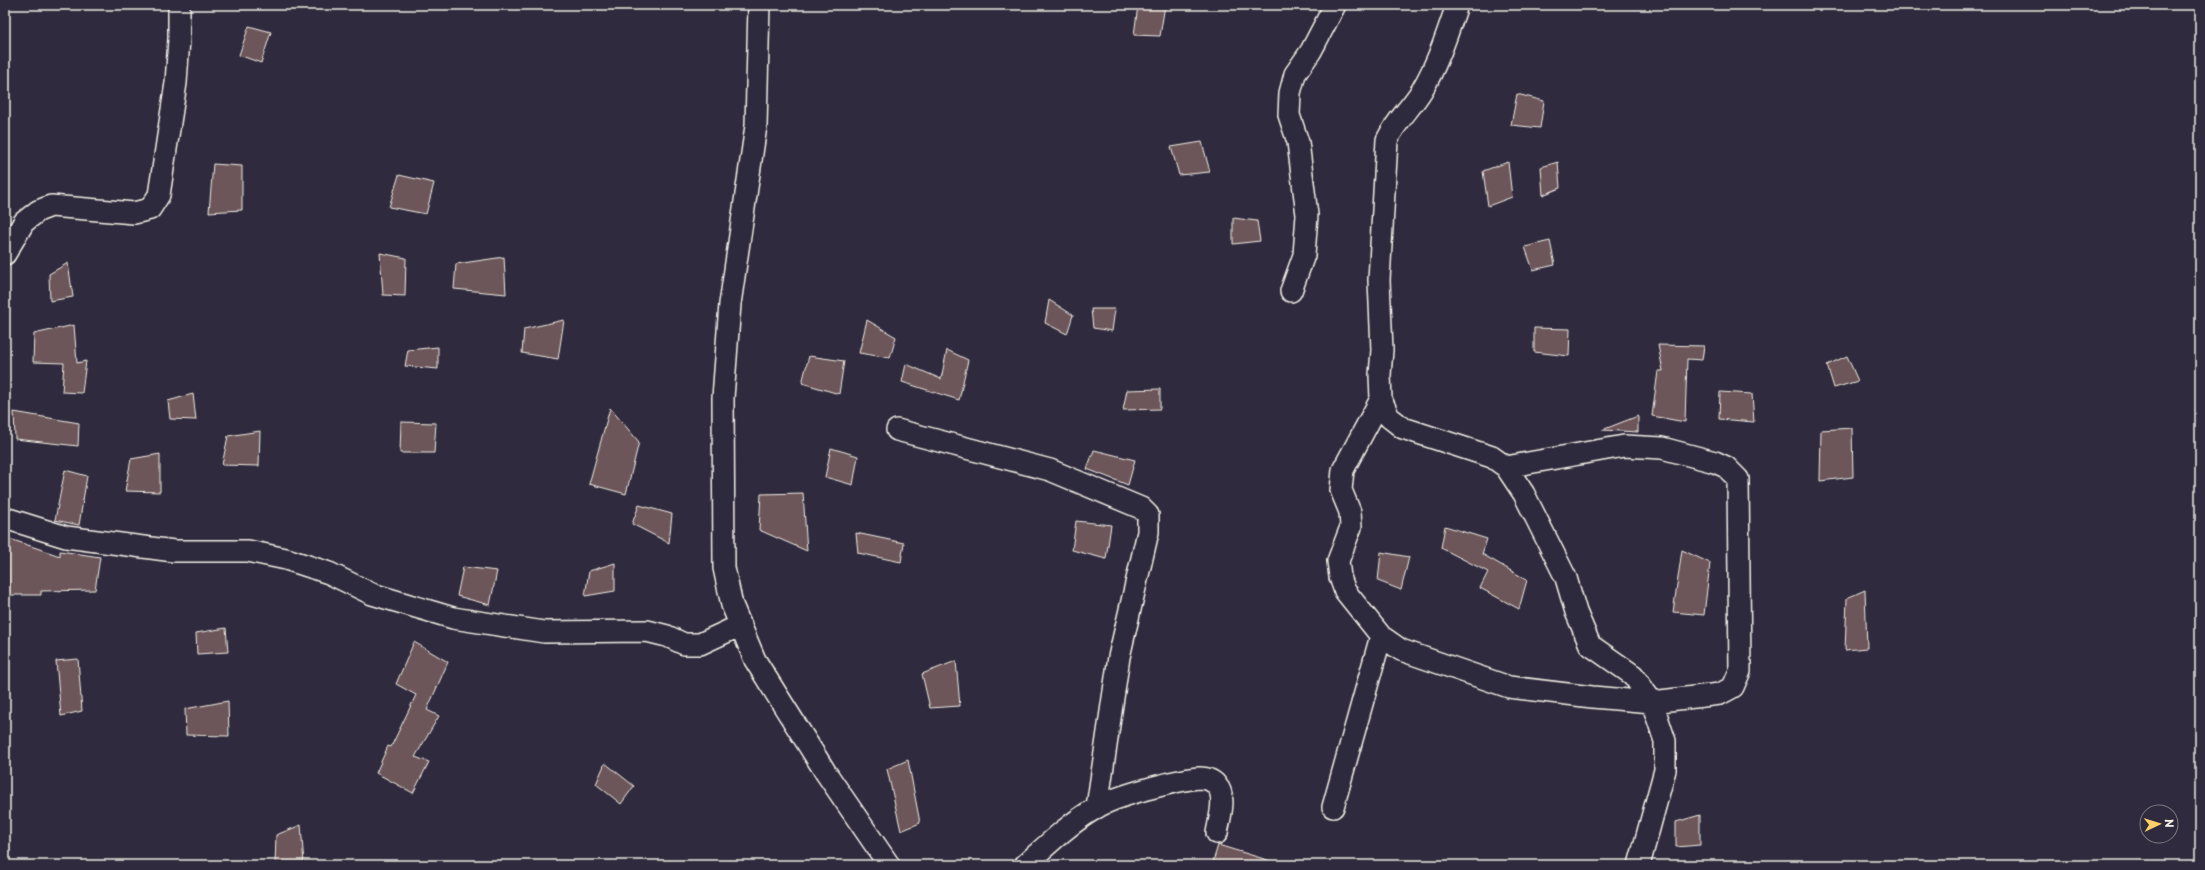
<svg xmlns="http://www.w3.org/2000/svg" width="2205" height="870" font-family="'Playpen Sans',sans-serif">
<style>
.building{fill:#6c565a;stroke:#f4f1e8}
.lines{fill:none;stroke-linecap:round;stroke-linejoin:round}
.minor-casing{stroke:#f4f1e8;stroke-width:24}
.minor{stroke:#2f2a3d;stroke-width:21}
</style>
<rect width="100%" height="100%" fill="#2f2a3d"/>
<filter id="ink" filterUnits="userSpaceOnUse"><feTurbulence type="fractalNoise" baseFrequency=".025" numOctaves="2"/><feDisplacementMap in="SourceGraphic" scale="8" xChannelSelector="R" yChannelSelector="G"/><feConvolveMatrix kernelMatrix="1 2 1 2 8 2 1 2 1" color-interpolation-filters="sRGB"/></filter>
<g filter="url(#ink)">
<!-- building -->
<path class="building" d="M1138,5H1165L1160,36L1134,35Z
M249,26L271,32L261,63L239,55Z
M1517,94L1544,101L1540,128L1511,125Z
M1202,142L1210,172L1179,175L1171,147Z
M1508,162L1512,197L1488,206L1483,171Z
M1558,162L1560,188L1543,195L1541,167Z
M213,164L242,166V210L209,212Z
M399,175L434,183L426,214L389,207Z
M1233,218L1257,221L1260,241L1233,244Z
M1550,241L1555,265L1533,270L1525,247Z
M380,253L406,258L405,296L383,295Z
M504,257L506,294L454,289L456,264Z
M68,263L73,297L50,301L49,274Z
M1049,300L1073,315L1067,334L1045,323Z
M1091,309H1115L1112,331L1093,328Z
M564,320L558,359L522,353L524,329Z
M867,320L896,337L890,358L859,353Z
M74,325L77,363L86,361L82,393L62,392L64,363L33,362L34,334Z
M1534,328L1570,329L1569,356L1534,352Z
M1658,345L1704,346L1702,360L1687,359L1685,422L1652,416L1658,371H1663Z
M438,347V369L405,366L408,350Z
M947,350L968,360L959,400L902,382L906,364L941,379Z
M809,356L844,361L839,394L802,383Z
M1847,356L1858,381L1834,388L1827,365Z
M1160,389V409L1123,410L1127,390Z
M1720,392L1752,394L1754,422L1719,419Z
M193,394L196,420L170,419L168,401Z
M610,408L639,442L626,494L589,484Z
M14,412L79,423L78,446L15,439Z
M1638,416V432L1602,430Z
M401,422L436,423L434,453H400Z
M1852,428L1853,477L1820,481L1821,430Z
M260,431L259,466L222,465L228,436Z
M831,448L858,456L853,485L825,477Z
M1094,450L1135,460L1128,485L1087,469Z
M160,454V492L125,491L131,459Z
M65,470L87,476L79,525L55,520Z
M803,493L807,551L759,530L761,494Z
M639,505L672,514L669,543L632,524Z
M1076,521L1111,525L1106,559L1072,550Z
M1445,526L1487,539L1482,554L1527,580L1519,609L1480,588L1488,572L1441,548Z
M856,533L904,543L901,562L858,553Z
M7,538L60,556V551L100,557L95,590L41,591V595H9Z
M1682,550L1710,563L1704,615L1673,612Z
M1381,552L1409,557L1401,590L1378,581Z
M615,563V591L585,596L589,571Z
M463,567L497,571L490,605L457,596Z
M1865,590L1867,648L1845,650L1847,598Z
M226,628L228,652L197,654L196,633Z
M414,642L448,662L427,710L439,716L415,757L429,762L413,793L376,773L388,746L391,747L416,695L396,684Z
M78,659L82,711L61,716L56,661Z
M956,661L960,706L930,708L922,674Z
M228,701L229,736L186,735L185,709Z
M908,760L920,823L901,831L887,769Z
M605,763L634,786L621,804L596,784Z
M1700,815V845L1676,847V822Z
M301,825L304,864L275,865L276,835Z
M1218,845L1274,862V865H1212Z"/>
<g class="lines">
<defs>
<path id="minor" d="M759,5L756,126L730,304L723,398L724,568L732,605L755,660L826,773L889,865
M1457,5C1447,34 1438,63 1422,90C1411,108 1396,121 1387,140L1379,280L1382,350L1380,375L1381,399L1389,417L1403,428L1492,457L1506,467L1524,494L1566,578L1576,612L1590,645L1633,675L1652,702L1665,741V770L1639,865
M5,254L24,222L38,211L51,206L134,213L150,209L159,195L176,83L179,39V5
M1291,291L1304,255L1307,215L1298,142L1289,115L1290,93L1295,74L1311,51L1335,5
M1381,399L1343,470L1341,490L1350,512L1351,527L1338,561L1340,577L1345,591L1381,636L1401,650L1509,687L1592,697L1652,702L1720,694L1733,687L1740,671L1738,479L1726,467L1715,462L1662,448L1624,446L1506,467
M897,430L1050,470L1141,508L1148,515V532L1119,657L1097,807
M5,518L66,537L174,551H248L286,559L329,573L372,594L453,618L544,632L647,631L667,636L684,644H700L741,625
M1333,807L1381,636
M1025,865C1047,845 1070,823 1096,808C1115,796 1176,780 1199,778C1206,778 1213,780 1217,786C1227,797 1219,820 1217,833"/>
</defs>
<!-- minor casing -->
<use href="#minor" class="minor-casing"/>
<!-- minor -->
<use href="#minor" class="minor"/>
</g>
</g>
<!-- margin -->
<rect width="2205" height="870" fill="none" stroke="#2f2a3d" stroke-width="20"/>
<rect x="10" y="10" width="2185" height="850" fill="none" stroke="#f4f1e8" stroke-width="1.5" filter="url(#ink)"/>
<!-- north arrow -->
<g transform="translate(2159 824) rotate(86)"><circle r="19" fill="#2f2a3d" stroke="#7e7a81"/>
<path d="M0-3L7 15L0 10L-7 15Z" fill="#ffd166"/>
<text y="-6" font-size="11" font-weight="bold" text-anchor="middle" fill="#f4f1e8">N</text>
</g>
</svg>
